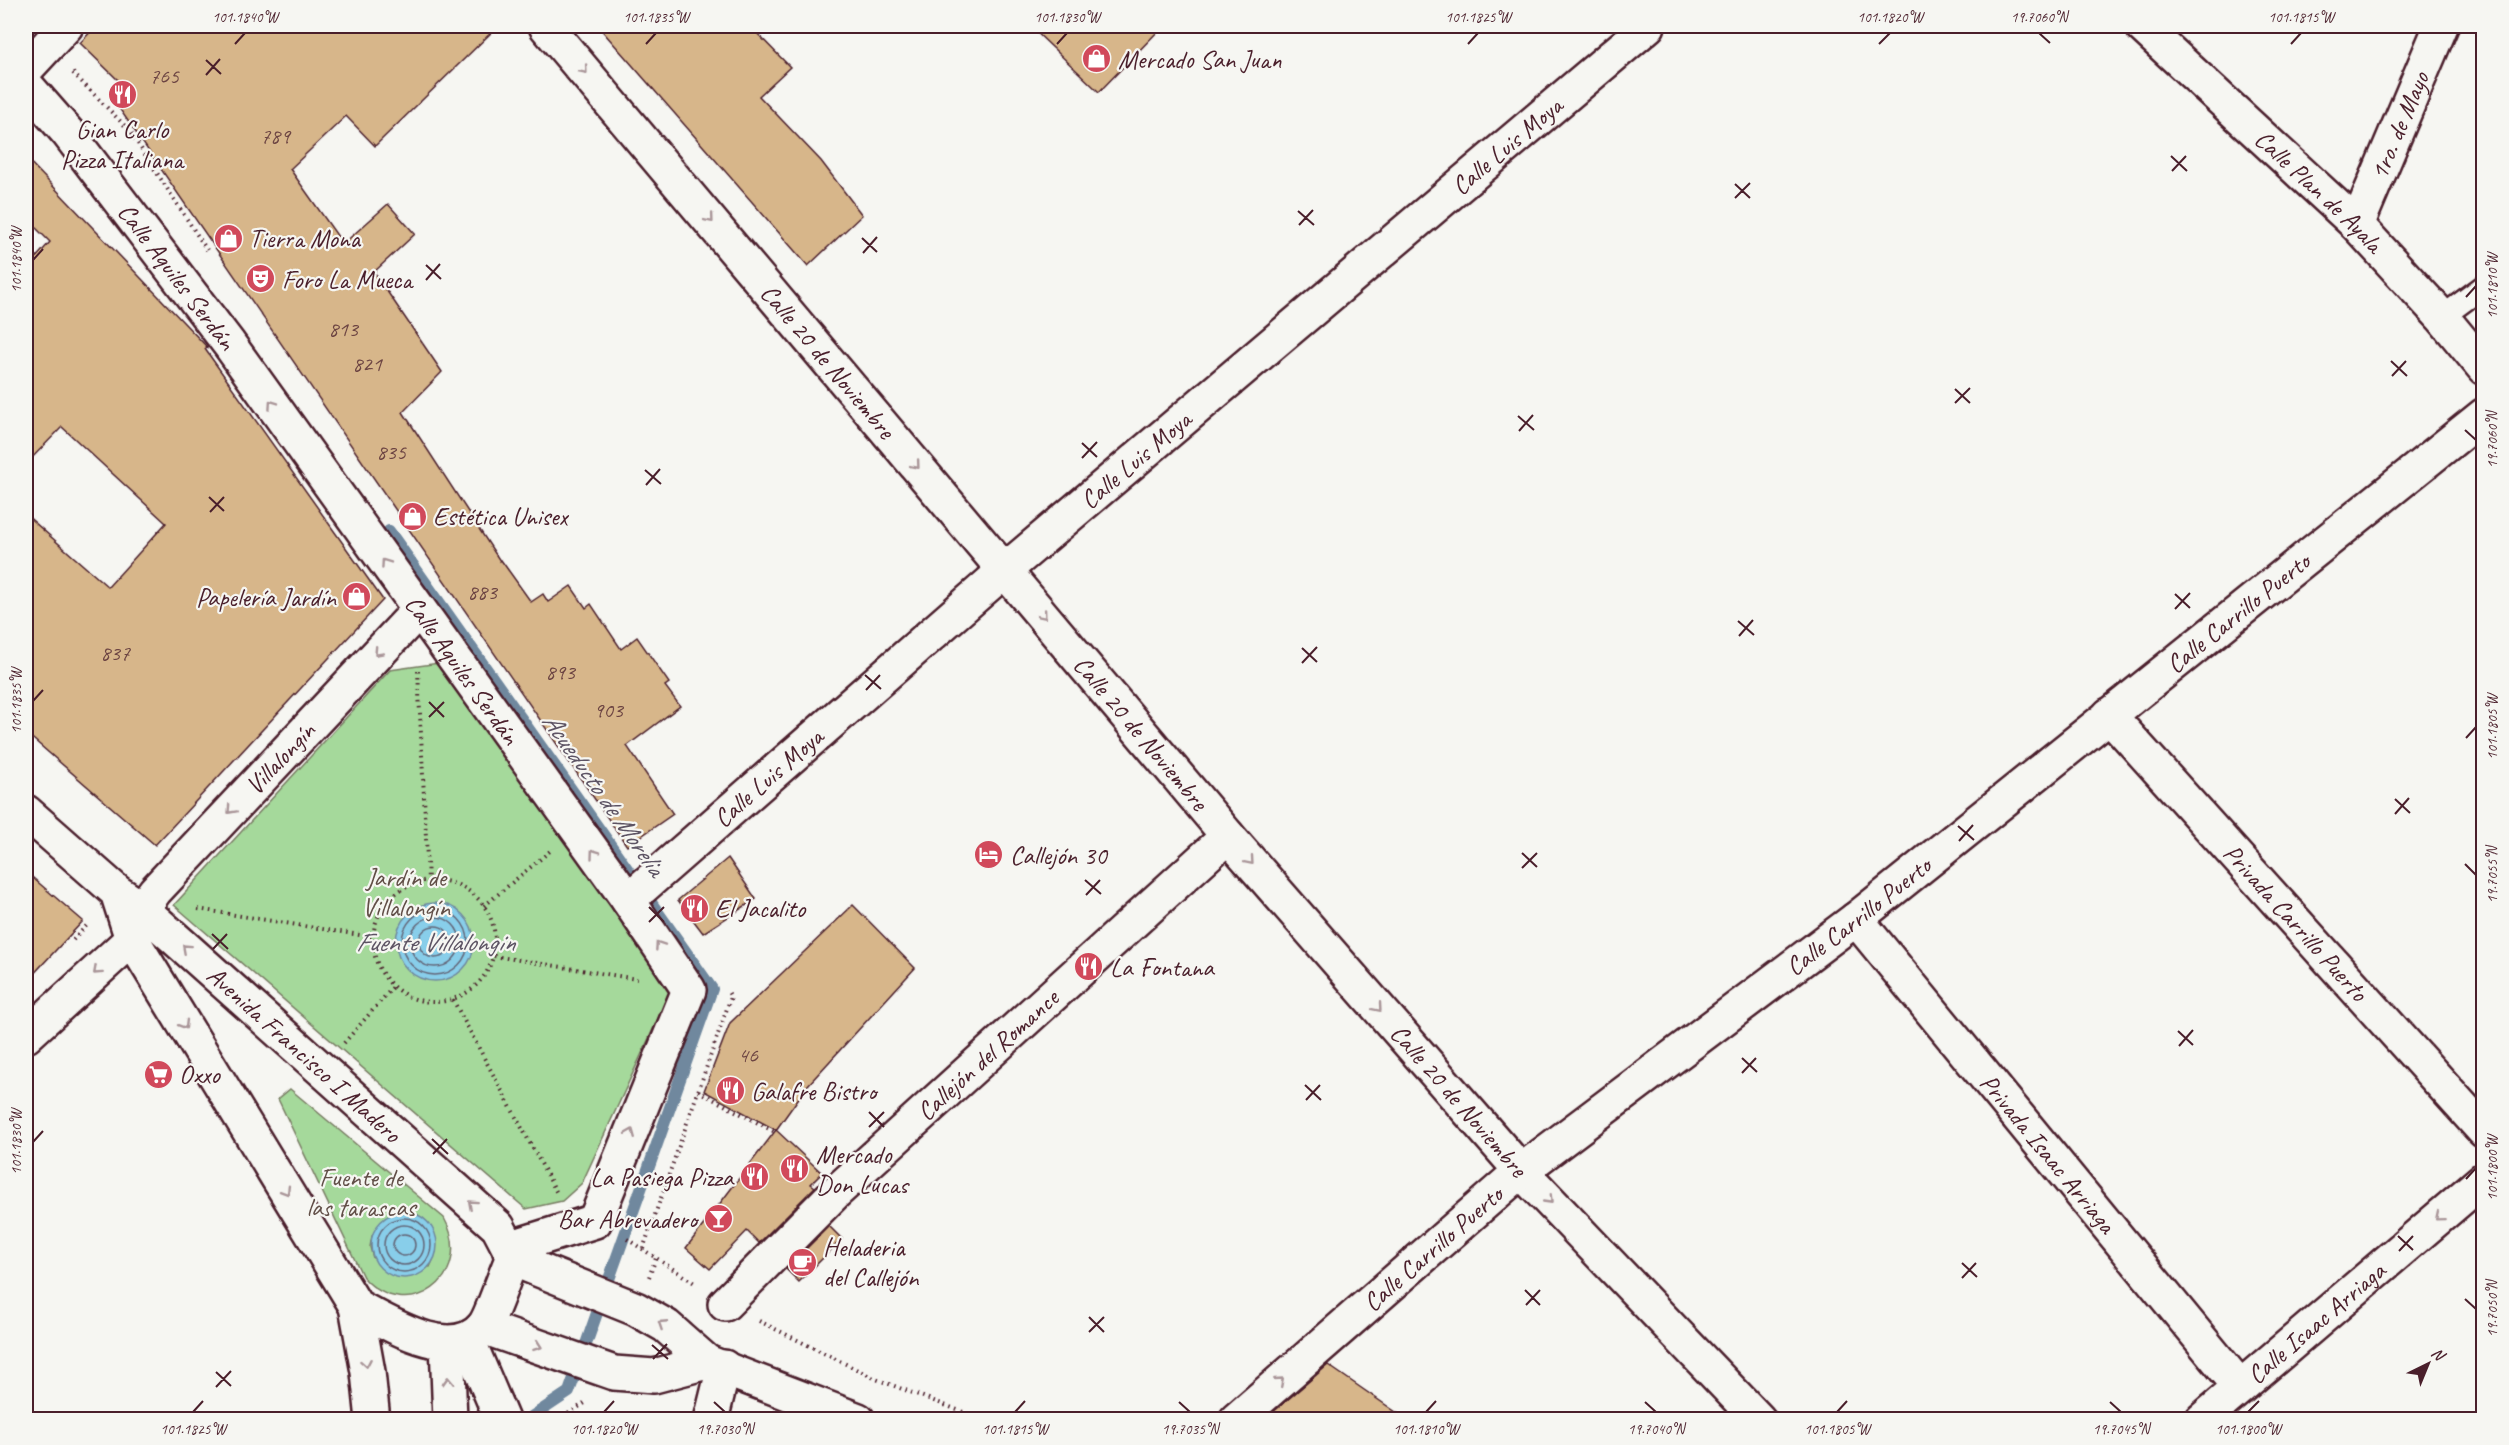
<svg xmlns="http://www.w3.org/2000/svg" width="2509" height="1445" font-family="Caveat,sans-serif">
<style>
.green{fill:#a5d99b;stroke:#787c63;stroke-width:1.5;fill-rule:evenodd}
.water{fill:#88ceea;stroke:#6f889e;stroke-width:1.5}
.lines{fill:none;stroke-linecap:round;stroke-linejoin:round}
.shore{stroke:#636577;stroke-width:1.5}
.stream{stroke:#6f889e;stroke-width:12}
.building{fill:#d7b68a;stroke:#4a1f2b;stroke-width:1.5}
.lane-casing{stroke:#4a1f2b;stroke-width:26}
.street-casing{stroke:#4a1f2b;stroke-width:38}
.secondary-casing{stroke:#4a1f2b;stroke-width:38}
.primary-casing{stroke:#4a1f2b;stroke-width:38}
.path{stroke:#4a1f2b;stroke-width:4;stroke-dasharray:1.5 4.5;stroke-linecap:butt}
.lane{stroke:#f6f6f2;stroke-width:21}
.street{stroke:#f6f6f2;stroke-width:33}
.secondary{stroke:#f6f6f2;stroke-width:33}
.primary{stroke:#f6f6f2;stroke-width:33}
.oneway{stroke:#a99598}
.ticks{fill:none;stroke:#4a1f2b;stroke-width:2}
.labels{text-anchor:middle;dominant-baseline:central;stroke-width:4.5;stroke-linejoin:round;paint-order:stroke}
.number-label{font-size:22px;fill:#6d4543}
.poi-label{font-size:26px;fill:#4a1f2b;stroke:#f6f6f2;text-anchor:start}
.street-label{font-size:26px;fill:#4a1f2b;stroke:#f6f6f2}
.park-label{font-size:26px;fill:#614e47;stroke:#f6f6f2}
.water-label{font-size:27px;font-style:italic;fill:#5d5464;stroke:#f6f6f2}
.neatline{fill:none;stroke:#4a1f2b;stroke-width:2}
.ticks-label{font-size:15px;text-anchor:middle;fill:#4a1f2b}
</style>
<rect width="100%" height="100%" fill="#f6f6f2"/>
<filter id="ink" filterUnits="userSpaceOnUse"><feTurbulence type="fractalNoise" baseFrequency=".0167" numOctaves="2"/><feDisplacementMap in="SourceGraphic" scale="12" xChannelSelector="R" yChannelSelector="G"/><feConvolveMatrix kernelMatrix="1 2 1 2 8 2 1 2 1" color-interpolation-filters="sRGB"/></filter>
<g filter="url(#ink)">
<!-- green -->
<path class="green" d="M439,663L674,984L582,1183L562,1201L526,1209L174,905L390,670Z
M290,1089L444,1218C477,1277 407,1327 363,1277L278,1099ZM414,1213C437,1224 441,1245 430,1267L373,1258L370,1247L372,1236Z"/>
<!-- water -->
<path class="water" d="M396 942a39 39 0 1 1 78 0a39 39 0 1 1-78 0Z
M371 1245a33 33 0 1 1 66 0a33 33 0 1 1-66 0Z"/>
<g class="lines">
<!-- shore -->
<path class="shore" d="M402 942a33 33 0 1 1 66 0a33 33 0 1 1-66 0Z
M410 942a25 25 0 1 1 50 0a25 25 0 1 1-50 0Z
M419 942a16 16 0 1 1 32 0a16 16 0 1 1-32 0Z
M377 1245a27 27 0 1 1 54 0a27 27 0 1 1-54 0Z
M384 1245a20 20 0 1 1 40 0a20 20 0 1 1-40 0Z
M393 1245a11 11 0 1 1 22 0a11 11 0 1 1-22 0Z"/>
<!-- stream -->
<path class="stream" d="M389,531L712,989L569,1392L527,1420"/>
</g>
<!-- building -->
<path class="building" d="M96,26H498L375,146L346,116L290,169L343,244L388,204L415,234L374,272L442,372L403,412L500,561L501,560L531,602L543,594L548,602L571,586L586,608L591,604L621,649L637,637L669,683L665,686L680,706L627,746L673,814L627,846L110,95L123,85L80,43Z
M598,26H750L790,67L759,96L821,161L862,215L808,266Z
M1030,26H1163L1099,92Z
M26,158L207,347L205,349L383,600L155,845L26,733V515L108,587L166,523L62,427L26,464V269L50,242L26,218Z
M728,858L756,899L703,933L678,900Z
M26,872L83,921L26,982Z
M853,905L915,968L808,1085L776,1130L822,1173L811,1184L815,1187L759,1243L747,1231L710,1269L686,1248L776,1130L704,1091L730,1023Z
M829,1226L842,1239L799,1282L786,1269Z
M1328,1365L1406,1419H1265Z"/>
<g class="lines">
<defs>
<path id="lane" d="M2442,317L2484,286"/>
<g id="street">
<path id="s1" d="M546,26L1228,836L1521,1171L1759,1420"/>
<path d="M26,69L66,26"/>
<path id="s2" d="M26,85L68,133L229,344L628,900L689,990L595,1221L509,1248"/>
<path id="s3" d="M2109,715L2484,1131"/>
<path id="s4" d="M628,900L1005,570L1648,26"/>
<path id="s5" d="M1856,919L2240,1387"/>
<path id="s6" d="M26,1036L132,939L142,909L155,891L419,610"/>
<path id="s7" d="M725,1304L836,1192L1228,836"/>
<path d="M468,1340L502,1420"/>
<path d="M711,1420L724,1367"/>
<path id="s8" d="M1236,1420L1521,1171L1856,919L2484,415"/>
<path id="s9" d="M2202,1420L2484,1179"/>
</g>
<g id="secondary">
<path id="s10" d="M2142,26L2357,225L2442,317L2484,368"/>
<path id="s11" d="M2357,225L2441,26"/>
</g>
<g id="primary">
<path id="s12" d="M26,812L117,892L142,909L498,1227L509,1248L512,1259C505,1274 491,1318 483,1327C452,1364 388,1323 356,1306L132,939L117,892"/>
<path d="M512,1259L636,1309L666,1326L707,1362L858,1420"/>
<path d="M356,1306L368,1372L373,1420"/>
<path d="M483,1327L614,1373L654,1376L707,1362"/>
<path d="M447,1343L450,1420"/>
</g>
</defs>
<!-- lane casing -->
<use href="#lane" class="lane-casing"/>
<!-- street casing -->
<use href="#street" class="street-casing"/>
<!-- secondary casing -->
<use href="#secondary" class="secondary-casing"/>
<!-- primary casing -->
<use href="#primary" class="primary-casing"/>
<!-- path -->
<path class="path" d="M73,73L129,130L207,250
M418,671L428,880
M373 941a61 61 0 1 1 122 0a61 61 0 1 1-122 0Z
M484,906L550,851
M198,909L372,937
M73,940L88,924
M494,956L637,979
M453,1000L558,1195
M344,1043L393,987
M698,1091L775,1132
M627,1239L696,1284
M643,1249L731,997L727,990
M649,1277L656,1258
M759,1321L876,1379L984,1420
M558,1420L585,1403"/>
<!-- lane -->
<use href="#lane" class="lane"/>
<!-- street -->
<use href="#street" class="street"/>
<!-- secondary -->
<use href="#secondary" class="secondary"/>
<!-- primary -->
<use href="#primary" class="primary"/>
</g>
<!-- one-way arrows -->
<defs><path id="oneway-chevron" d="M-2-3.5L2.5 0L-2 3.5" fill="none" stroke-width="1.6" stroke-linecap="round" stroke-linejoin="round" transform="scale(1.5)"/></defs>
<g class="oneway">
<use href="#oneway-chevron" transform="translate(584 70) rotate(50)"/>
<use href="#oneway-chevron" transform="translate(710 219) rotate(50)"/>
<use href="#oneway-chevron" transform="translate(272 404) rotate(-125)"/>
<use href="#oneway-chevron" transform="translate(916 465) rotate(50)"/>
<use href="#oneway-chevron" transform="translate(385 563) rotate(-125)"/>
<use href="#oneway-chevron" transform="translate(1043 615) rotate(50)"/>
<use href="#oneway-chevron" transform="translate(378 652) rotate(133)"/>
<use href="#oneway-chevron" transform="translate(231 810) rotate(133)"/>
<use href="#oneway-chevron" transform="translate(594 853) rotate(-126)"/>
<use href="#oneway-chevron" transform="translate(1250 861) rotate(49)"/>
<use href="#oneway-chevron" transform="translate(659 945) rotate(-124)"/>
<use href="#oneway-chevron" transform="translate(186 948) rotate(-138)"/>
<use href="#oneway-chevron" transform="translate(97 971) rotate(138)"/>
<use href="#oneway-chevron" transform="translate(1378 1008) rotate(49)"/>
<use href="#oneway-chevron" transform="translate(184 1025) rotate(59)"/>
<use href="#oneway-chevron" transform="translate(631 1133) rotate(-68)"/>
<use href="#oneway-chevron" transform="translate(286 1191) rotate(59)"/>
<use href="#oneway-chevron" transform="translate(1549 1200) rotate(46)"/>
<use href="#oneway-chevron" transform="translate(472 1204) rotate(-138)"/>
<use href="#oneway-chevron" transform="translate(2439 1217) rotate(140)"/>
<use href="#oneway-chevron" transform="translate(662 1324) rotate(-147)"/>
<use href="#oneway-chevron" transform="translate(538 1346) rotate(20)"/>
<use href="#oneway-chevron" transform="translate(366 1363) rotate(80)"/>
<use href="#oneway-chevron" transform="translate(448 1381) rotate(-92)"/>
<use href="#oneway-chevron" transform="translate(1280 1381) rotate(-41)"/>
</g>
</g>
<!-- ticks -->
<path class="ticks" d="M2039,33L2050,43M235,44L245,33M646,44L656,33M1057,44L1067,33M1468,44L1478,33M1879,44L1890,33M2291,44L2301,33M206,60L221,74M206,75L220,59M2171,156L2187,171M2172,171L2186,156M1735,184L1750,198M1735,198L1750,183M1298,211L1314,225M1299,225L1313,210M862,238L877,252M863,253L877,237M33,260L43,249M426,265L441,279M426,280L440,264M2466,297L2476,286M2391,361L2407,376M2392,376L2406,361M1955,389L1970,403M1955,403L1970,388M1518,416L1534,430M2465,430L2476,440M1519,431L1533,415M1082,443L1097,457M1082,458L1097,442M645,470L661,484M646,485L660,469M209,497L224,511M210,512L224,497M2175,594L2190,608M2175,609L2190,593M1738,621L1754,635M1739,636L1753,620M1302,648L1317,662M1302,663L1317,647M865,675L881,689M866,690L880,675M33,701L43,690M429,702L444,717M429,717L444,702M2466,738L2476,727M2395,799L2410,813M2395,814L2409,798M1958,826L1974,840M1959,841L1973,825M1522,853L1537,867M2465,864L2476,875M1522,868L1537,853M1085,880L1101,894M1086,895L1100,880M649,907L664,922M649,922L664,907M212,934L228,949M213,949L227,934M2178,1031L2193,1045M2179,1046L2193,1030M1742,1058L1757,1072M1742,1073L1756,1058M1305,1085L1321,1100M1306,1100L1320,1085M869,1112L884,1127M869,1127L884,1112M432,1139L448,1154M33,1142L43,1131M433,1154L447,1139M2466,1179L2476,1168M2398,1236L2413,1250M2399,1251L2413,1236M1962,1263L1977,1277M1962,1278L1976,1263M1525,1290L1540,1305M2465,1299L2476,1309M1526,1305L1540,1290M1089,1317L1104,1332M1089,1332L1104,1317M652,1345L668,1359M653,1359L667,1344M216,1372L231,1386M216,1387L231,1371M714,1402L725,1412M1179,1402L1190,1412M1645,1402L1656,1412M2110,1402L2121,1412M193,1412L203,1401M604,1412L614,1401M1015,1412L1025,1401M1426,1412L1436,1401M1837,1412L1847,1401M2248,1412L2259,1401"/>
<!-- icons -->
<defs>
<symbol id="shop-disc" viewBox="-11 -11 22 22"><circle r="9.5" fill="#d1495b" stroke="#f6f6f2"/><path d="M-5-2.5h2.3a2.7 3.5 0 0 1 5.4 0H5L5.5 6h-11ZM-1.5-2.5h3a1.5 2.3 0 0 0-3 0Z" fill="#fff"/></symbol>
<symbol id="restaurant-disc" viewBox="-11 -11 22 22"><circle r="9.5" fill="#d1495b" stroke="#f6f6f2"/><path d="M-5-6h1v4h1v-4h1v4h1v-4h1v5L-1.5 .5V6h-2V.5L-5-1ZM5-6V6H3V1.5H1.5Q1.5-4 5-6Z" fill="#fff"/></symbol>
<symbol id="theatre-disc" viewBox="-11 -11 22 22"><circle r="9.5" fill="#d1495b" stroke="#f6f6f2"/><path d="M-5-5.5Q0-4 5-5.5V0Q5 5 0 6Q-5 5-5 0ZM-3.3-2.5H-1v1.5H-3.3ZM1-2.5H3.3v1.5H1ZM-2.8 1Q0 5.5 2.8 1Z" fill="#fff"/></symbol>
<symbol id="hotel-disc" viewBox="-11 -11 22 22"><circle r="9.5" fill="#d1495b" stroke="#f6f6f2"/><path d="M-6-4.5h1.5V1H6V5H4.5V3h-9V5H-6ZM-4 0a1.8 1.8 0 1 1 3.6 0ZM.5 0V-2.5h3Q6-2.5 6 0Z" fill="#fff"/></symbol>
<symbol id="supermarket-disc" viewBox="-11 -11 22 22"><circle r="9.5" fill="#d1495b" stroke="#f6f6f2"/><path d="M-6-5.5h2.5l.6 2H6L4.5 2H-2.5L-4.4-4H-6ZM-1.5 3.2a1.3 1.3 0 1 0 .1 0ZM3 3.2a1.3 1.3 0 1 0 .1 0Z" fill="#fff"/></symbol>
<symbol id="bar-disc" viewBox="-11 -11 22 22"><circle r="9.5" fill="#d1495b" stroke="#f6f6f2"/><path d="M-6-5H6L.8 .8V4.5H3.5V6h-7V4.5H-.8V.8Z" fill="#fff"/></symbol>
<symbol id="cafe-disc" viewBox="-11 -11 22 22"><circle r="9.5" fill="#d1495b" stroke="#f6f6f2"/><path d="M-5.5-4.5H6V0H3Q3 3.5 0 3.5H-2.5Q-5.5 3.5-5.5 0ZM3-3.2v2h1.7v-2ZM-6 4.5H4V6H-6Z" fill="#fff"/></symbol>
</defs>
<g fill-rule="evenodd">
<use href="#shop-disc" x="1080" y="42" width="33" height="33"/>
<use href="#restaurant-disc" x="106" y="78" width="33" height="33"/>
<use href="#shop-disc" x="212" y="222" width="33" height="33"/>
<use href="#theatre-disc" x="244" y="262" width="33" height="33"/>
<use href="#shop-disc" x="396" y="500" width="33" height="33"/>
<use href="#shop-disc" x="340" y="580" width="33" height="33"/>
<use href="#hotel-disc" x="972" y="838" width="33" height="33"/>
<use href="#restaurant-disc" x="678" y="892" width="33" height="33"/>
<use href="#restaurant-disc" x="1072" y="950" width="33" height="33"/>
<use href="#supermarket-disc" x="142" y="1058" width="33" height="33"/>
<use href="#restaurant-disc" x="714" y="1074" width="33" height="33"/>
<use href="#restaurant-disc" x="778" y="1152" width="33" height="33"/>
<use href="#restaurant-disc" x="738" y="1160" width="33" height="33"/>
<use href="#bar-disc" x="702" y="1202" width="33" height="33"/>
<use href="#cafe-disc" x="786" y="1246" width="33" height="33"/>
</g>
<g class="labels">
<!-- number labels -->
<g class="number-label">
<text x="164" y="76">765</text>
<text x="275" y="136">789</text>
<text x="343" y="329">813</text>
<text x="367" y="364">821</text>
<text x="391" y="452">835</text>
<text x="482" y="592">883</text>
<text x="115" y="653">837</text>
<text x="560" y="672">893</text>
<text x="608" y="710">903</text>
<text x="748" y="1055">46</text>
</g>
<!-- poi labels -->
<g class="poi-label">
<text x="1118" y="59">Mercado San Juan</text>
<text x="122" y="129" text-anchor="middle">Gian Carlo<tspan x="122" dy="30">Pizza Italiana</tspan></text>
<text x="249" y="238">Tierra Mona</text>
<text x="282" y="279">Foro La Mueca</text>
<text x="433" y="516">Estética Unisex</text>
<text x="336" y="597" text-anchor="end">Papelería Jardín</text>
<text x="1010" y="855">Callejón 30</text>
<text x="715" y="908">El Jacalito</text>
<text x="1110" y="967">La Fontana</text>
<text x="179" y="1074">Oxxo</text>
<text x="751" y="1091">Galafre Bistro</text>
<text x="816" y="1154">Mercado<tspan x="816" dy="30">Don Lucas</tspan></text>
<text x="733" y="1177" text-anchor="end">La Pasiega Pizza</text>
<text x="697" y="1219" text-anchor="end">Bar Abrevadero</text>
<text x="823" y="1247">Heladeria<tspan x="823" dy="30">del Callejón</tspan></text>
</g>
<!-- street labels -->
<g class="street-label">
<text stroke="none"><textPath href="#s11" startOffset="108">1ro. de Mayo</textPath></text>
<text stroke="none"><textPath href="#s4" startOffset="1158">Calle Luis Moya</textPath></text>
<text stroke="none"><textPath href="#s10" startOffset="242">Calle Plan de Ayala</textPath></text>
<text stroke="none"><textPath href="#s2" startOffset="244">Calle Aquiles Serdán</textPath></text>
<text stroke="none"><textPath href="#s1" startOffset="438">Calle 20 de Noviembre</textPath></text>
<text stroke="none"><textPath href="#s4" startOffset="672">Calle Luis Moya</textPath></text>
<text stroke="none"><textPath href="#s8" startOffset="1287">Calle Carrillo Puerto</textPath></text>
<text stroke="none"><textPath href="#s2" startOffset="730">Calle Aquiles Serdán</textPath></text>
<text stroke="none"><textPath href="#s1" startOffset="924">Calle 20 de Noviembre</textPath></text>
<text stroke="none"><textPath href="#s6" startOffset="380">Villalongín</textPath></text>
<text stroke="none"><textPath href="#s4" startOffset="186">Calle Luis Moya</textPath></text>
<text stroke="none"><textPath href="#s8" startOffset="801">Calle Carrillo Puerto</textPath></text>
<text stroke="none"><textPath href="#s3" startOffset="279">Privada Carrillo Puerto</textPath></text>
<text stroke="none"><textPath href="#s12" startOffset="369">Avenida Francisco I Madero</textPath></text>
<text stroke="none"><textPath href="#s7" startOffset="362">Callejón del Romance</textPath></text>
<text stroke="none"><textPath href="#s1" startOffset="1410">Calle 20 de Noviembre</textPath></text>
<text stroke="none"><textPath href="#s5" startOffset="303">Privada Isaac Arriaga</textPath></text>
<text stroke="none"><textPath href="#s8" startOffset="261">Calle Carrillo Puerto</textPath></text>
<text stroke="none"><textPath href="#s9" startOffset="150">Calle Isaac Arriaga</textPath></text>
</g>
<!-- park labels -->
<g class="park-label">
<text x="406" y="877">Jardín de<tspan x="406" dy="30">Villalongín</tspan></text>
<text x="361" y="1177">Fuente de<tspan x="361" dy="30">las tarascas</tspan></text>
</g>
<!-- water labels -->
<g class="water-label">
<text transform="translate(604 794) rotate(55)">Acueducto de Morelia</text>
<text x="435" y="942">Fuente Villalongin</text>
</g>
</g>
<!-- margin -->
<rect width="2509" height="1445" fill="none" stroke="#f6f6f2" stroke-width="66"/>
<!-- north arrow -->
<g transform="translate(2428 1364) rotate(43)" stroke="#f6f6f2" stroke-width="4.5" paint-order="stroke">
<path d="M0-4.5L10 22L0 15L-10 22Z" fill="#4a1f2b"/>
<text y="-9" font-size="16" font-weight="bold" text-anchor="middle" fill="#4a1f2b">N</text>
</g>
<rect x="33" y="33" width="2443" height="1379" class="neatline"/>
<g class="ticks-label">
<text x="245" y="22">101.1840°W</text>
<text x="656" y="22">101.1835°W</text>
<text x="1067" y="22">101.1830°W</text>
<text x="1478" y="22">101.1825°W</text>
<text x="1890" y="22">101.1820°W</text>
<text x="2039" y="22">19.7060°N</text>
<text x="2301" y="22">101.1815°W</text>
<text transform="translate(16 260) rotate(-90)" y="5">101.1840°W</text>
<text transform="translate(2492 286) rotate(-90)" y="5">101.1810°W</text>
<text transform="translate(2492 440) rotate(-90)" y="5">19.7060°N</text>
<text transform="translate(16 701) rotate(-90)" y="5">101.1835°W</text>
<text transform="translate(2492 727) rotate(-90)" y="5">101.1805°W</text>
<text transform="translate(2492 875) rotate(-90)" y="5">19.7055°N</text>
<text transform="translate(16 1142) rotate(-90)" y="5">101.1830°W</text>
<text transform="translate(2492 1168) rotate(-90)" y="5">101.1800°W</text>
<text transform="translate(2492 1309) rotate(-90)" y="5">19.7050°N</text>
<text x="193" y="1434">101.1825°W</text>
<text x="604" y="1434">101.1820°W</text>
<text x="725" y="1434">19.7030°N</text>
<text x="1015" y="1434">101.1815°W</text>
<text x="1190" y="1434">19.7035°N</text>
<text x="1426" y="1434">101.1810°W</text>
<text x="1656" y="1434">19.7040°N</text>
<text x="1837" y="1434">101.1805°W</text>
<text x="2121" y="1434">19.7045°N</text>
<text x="2248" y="1434">101.1800°W</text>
</g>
</svg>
